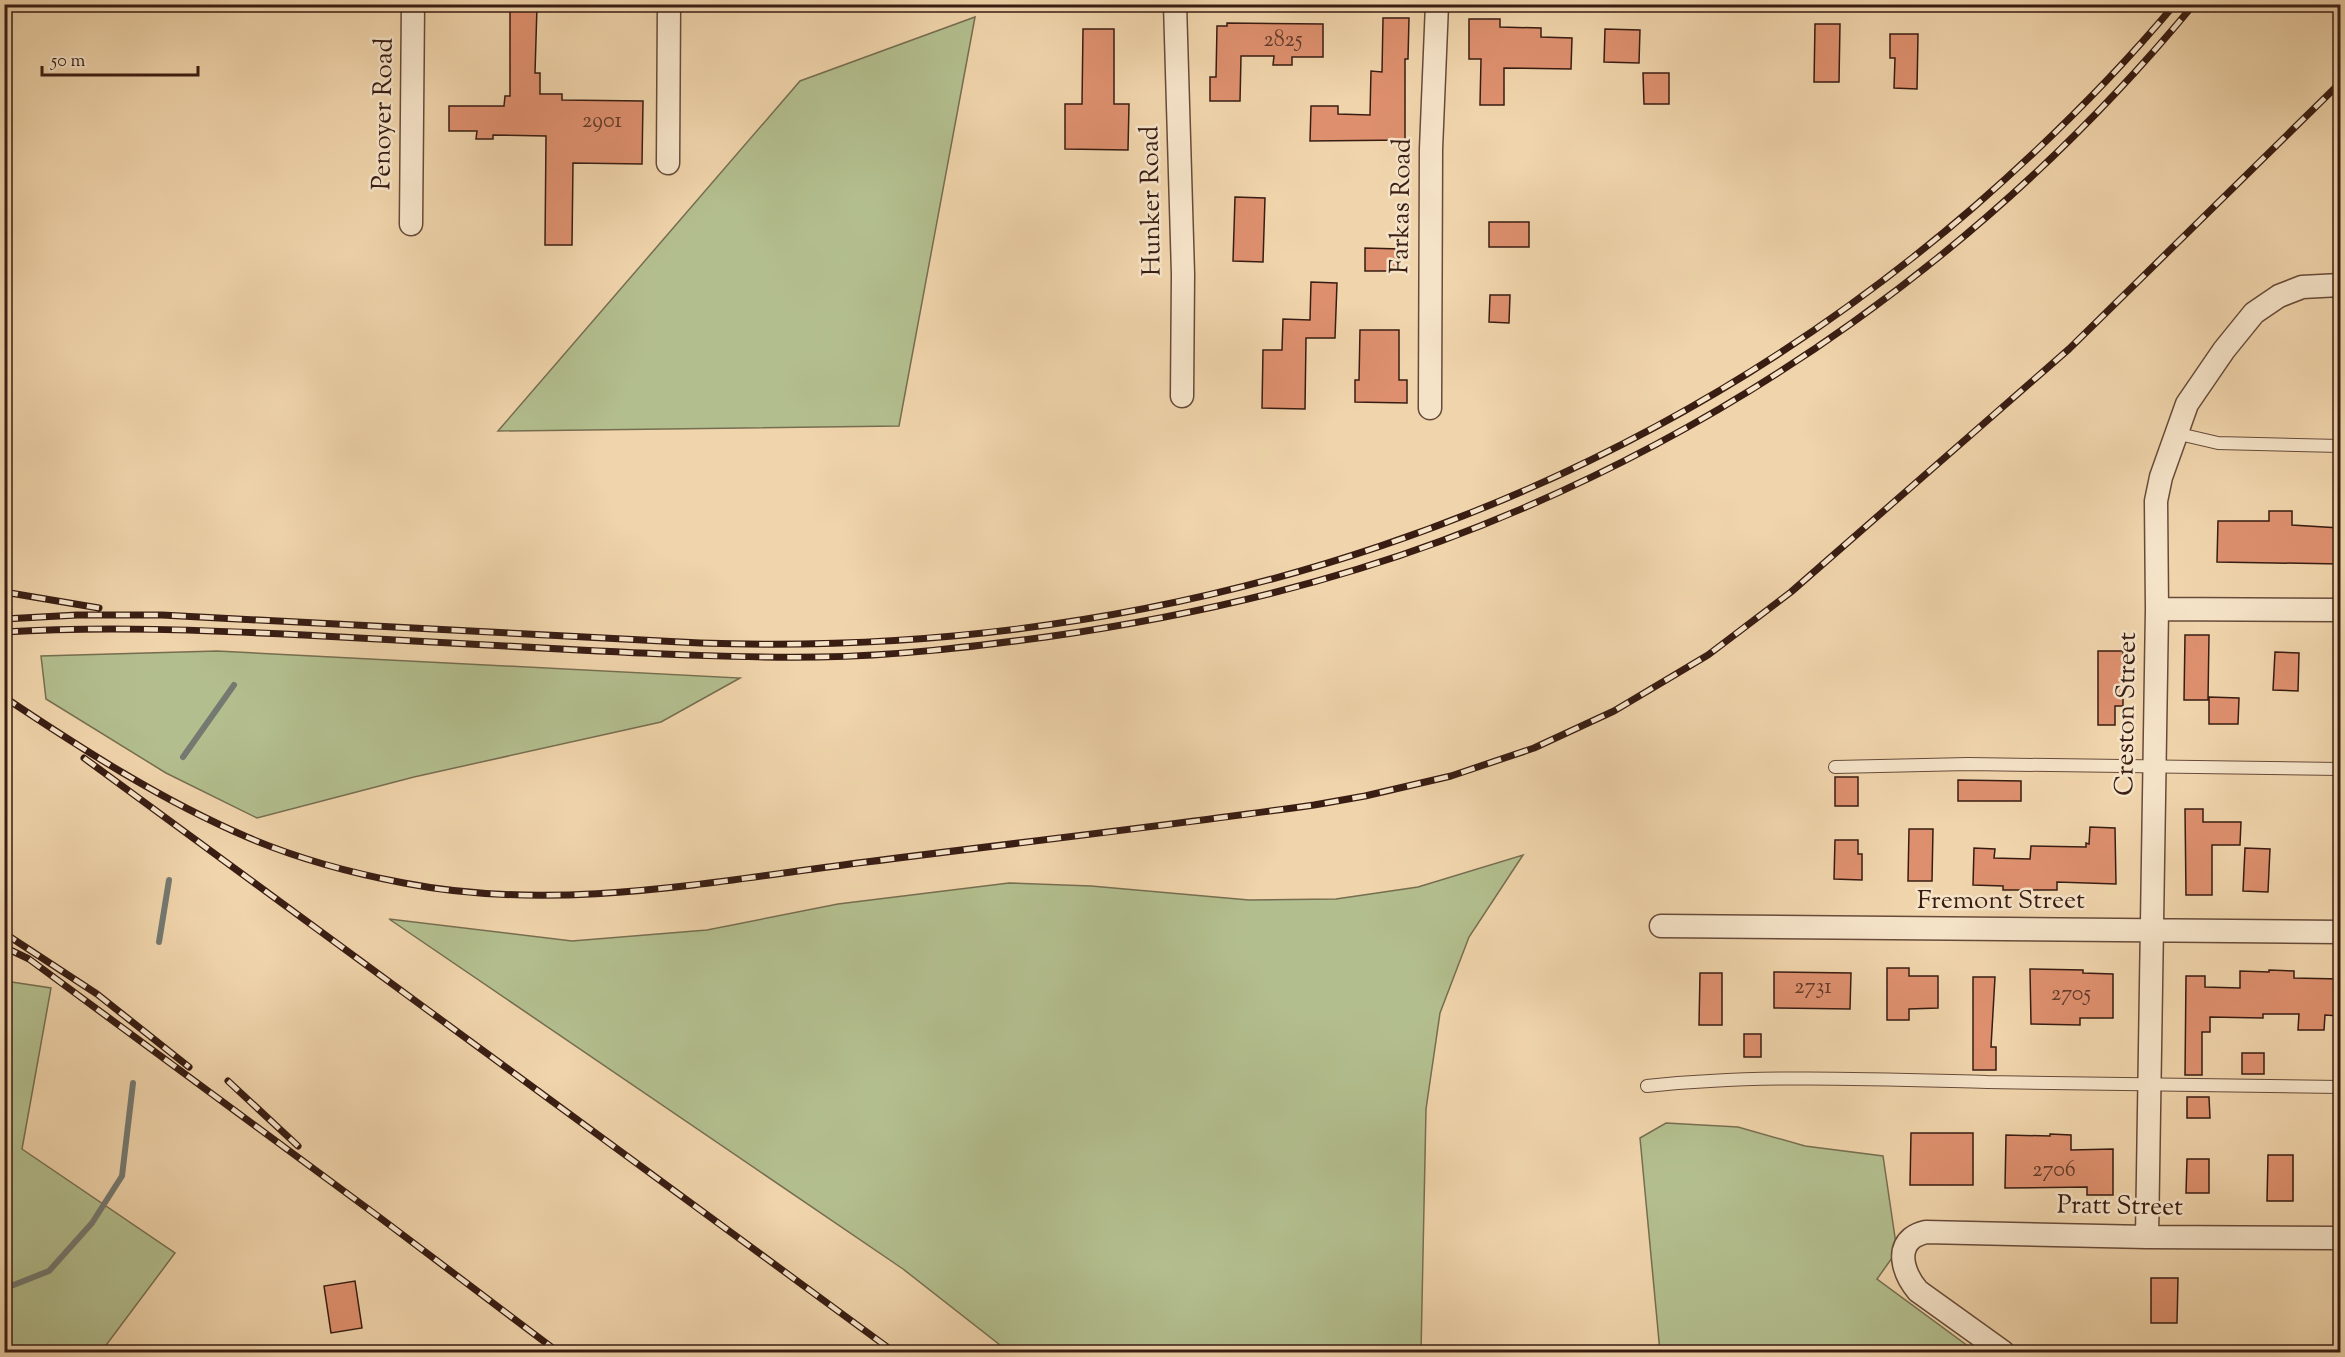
<svg xmlns="http://www.w3.org/2000/svg" width="2345" height="1357" font-family="'Sorts Mill Goudy',serif">
<style>
.green{fill:#b3be8e;stroke:#766e50;stroke-width:1.5}
.lines{fill:none;stroke-linecap:round;stroke-linejoin:round}
.stream{stroke:#747971;stroke-width:6}
.building{fill:#de906e;stroke:#391d13;stroke-width:1.5}
.lane-casing{stroke:#674b39;stroke-width:14}
.street-casing{stroke:#674b39;stroke-width:25}
.lane{stroke:#f5e3c8;stroke-width:12}
.street{stroke:#f5e3c8;stroke-width:22}
.rail-casing{stroke:#391d13;stroke-width:7}
.rail{stroke:#f5e3c8;stroke-width:4.5;stroke-dasharray:14;stroke-linecap:butt}
.labels{text-anchor:middle;dominant-baseline:central;stroke-width:5;stroke-linejoin:round;paint-order:stroke}
.number-label{font-size:22px;fill:#623a2a}
.street-label{font-size:26px;fill:#391d13;stroke:#f5e3c8}
</style>
<rect width="100%" height="100%" fill="#f0d4ab"/>
<filter id="stains"><feTurbulence type="fractalNoise" baseFrequency=".00333" numOctaves="4"/><feColorMatrix values="0 0 0 0 .2 0 0 0 0 .09 0 0 0 0 .02 0 0 0 .5 -.17"/></filter>
<radialGradient id="worn" r=".72"><stop offset=".6" stop-color="#630" stop-opacity="0"/><stop offset="1" stop-color="#630" stop-opacity=".3"/></radialGradient>
<!-- green -->
<path class="green" d="M975,17L899,426L498,431L800,81Z
M217,651L740,678L661,722L414,777L257,818L166,773L46,699L41,656Z
M1523,855L1469,937L1440,1013L1426,1109L1421,1352H1009L903,1269L389,919L572,941L707,930L838,904L1009,883L1091,886L1249,900L1336,899L1418,887Z
M5,981L51,988L22,1149L175,1253L101,1352H5Z
M1666,1123L1738,1127L1805,1146L1883,1156L1897,1251L1877,1279L1976,1352H1660L1640,1138Z"/>
<g class="lines">
<!-- stream -->
<path class="stream" d="M183,757L234,685
M159,942L169,880
M4,1286H11L49,1271L92,1223L122,1176L133,1083"/>
</g>
<!-- building -->
<path class="building" d="M510,5L537,6L535,73H540V94H562V100L643,101L642,164L573,163L572,245H545L546,136L493,135V139H476L477,131H449V106H504L505,96H510Z
M1383,18H1409L1408,59H1405V140L1310,141L1311,106H1338V114L1370,115L1371,71L1382,72Z
M1469,19H1500V27L1541,28V37L1572,38L1571,69L1504,68V105H1480L1481,59H1469Z
M1227,23L1323,24V57H1292V65H1273L1274,56H1241L1240,101H1210V77H1216L1217,26H1227Z
M1815,24H1840L1839,82H1814Z
M1083,29H1114V104H1129L1128,150L1065,149V104H1082Z
M1605,29L1640,30L1639,63L1604,62Z
M1890,34H1918L1917,89L1894,88L1895,58H1890Z
M1643,73H1669V104H1644Z
M1235,197L1265,198L1263,262L1233,261Z
M1489,222H1529V247H1489Z
M1365,248L1400,249V271H1365Z
M1311,282L1337,283L1335,338H1306L1305,409L1262,408L1263,350H1282L1283,319L1310,320Z
M1490,295H1510L1509,323L1489,322Z
M1360,330H1399V380H1407V403L1355,402V380H1359Z
M2269,511H2292V525L2340,528V564L2217,562L2218,521H2269Z
M2185,635H2209L2208,700H2184Z
M2098,651H2123V706H2115V725H2098Z
M2275,652L2299,653L2298,691L2273,690Z
M2209,697L2239,698L2238,724H2209Z
M1835,777H1858V806H1835Z
M1958,780L2021,781V801H1958Z
M2185,809H2203V822H2241L2240,845H2212V895H2186Z
M2090,827L2115,828L2116,884L2057,882V890H2003V886L1973,885L1974,848L1995,849L1994,858L2030,859L2031,846L2086,847V843L2089,844Z
M1909,829H1933L1932,881H1908Z
M1835,840H1858V854H1862V880L1834,879Z
M2245,848L2270,849L2268,892L2243,891Z
M1887,968H1909V976H1938V1008L1909,1009V1020H1887Z
M2030,969L2083,970V973L2113,974V1018H2080V1025L2031,1024Z
M2269,970L2294,971V978L2340,979V1016L2325,1015L2324,1030H2298L2299,1014H2263V1018L2210,1017V1032H2202V1075H2185L2186,976H2205V987L2240,988V971L2269,972Z
M1774,972L1851,973L1850,1009L1774,1008Z
M1700,973H1722V1025H1699Z
M1973,977H1995L1991,1047H1996V1070H1973Z
M1744,1034H1761V1057H1744Z
M2242,1053H2264V1074H2242Z
M2187,1097H2209L2210,1118H2187Z
M1911,1133H1973V1185H1910Z
M2050,1134L2071,1135V1150L2113,1149V1195H2087V1187L2005,1188L2006,1135L2050,1136Z
M2268,1155H2293V1201H2267Z
M2187,1159H2209V1193H2186Z
M2151,1278H2178L2177,1323H2151Z
M355,1281L362,1328L331,1333L324,1286Z"/>
<g class="lines">
<defs>
<path id="lane" d="M2175,433L2218,443L2340,446
M1835,767L1968,764L2340,769
M1647,1086C1760,1074 1874,1079 1987,1082C2105,1084 2223,1086 2340,1087"/>
<path id="street" d="M1175,4L1183,274L1182,396
M668,163L669,4
M411,224L413,4
M1430,408L1431,149L1437,4
M2157,609L2340,610
M1661,926L2340,932
M2147,1237L2157,609L2156,501L2161,477L2187,404L2224,350L2254,313L2279,296L2302,287L2340,285
M2003,1352L1918,1291C1906,1277 1895,1252 1912,1238C1916,1235 1922,1233 1926,1232L2147,1237L2340,1238"/>
</defs>
<!-- lane casing -->
<use href="#lane" class="lane-casing"/>
<!-- street casing -->
<use href="#street" class="street-casing"/>
<!-- lane -->
<use href="#lane" class="lane"/>
<!-- street -->
<use href="#street" class="street"/>
<defs>
<path id="rail" d="M4,592L99,608
M4,619L77,615H162L700,643C1169,659 1618,515 1975,206C2046,144 2114,77 2175,4
M4,632C104,626 204,630 304,635C396,640 488,645 579,650C659,654 739,658 819,657C895,656 970,647 1046,637C1179,618 1314,588 1441,541C1733,433 1996,245 2194,4
M4,697C82,749 161,800 247,837C296,858 351,873 404,883C557,913 714,881 866,862C1015,843 1165,826 1314,805L1365,796L1451,776L1534,748L1614,711L1708,655L1791,592L2069,349L2340,83
M84,758L894,1352
M4,933L97,994L189,1067
M4,947L29,959L379,1217L558,1352
M228,1081L298,1146"/>
</defs>
<!-- rail casing -->
<use href="#rail" class="rail-casing"/>
<!-- rail -->
<use href="#rail" class="rail"/>
</g>
<g class="labels">
<!-- number labels -->
<g class="number-label">
<text x="1283" y="41">2825</text>
<text x="602" y="122">2901</text>
<text x="1813" y="988">2731</text>
<text x="2071" y="995">2705</text>
<text x="2054" y="1171">2706</text>
</g>
<!-- street labels -->
<g class="street-label">
<text transform="translate(384 114) rotate(-89)">Penoyer Road</text>
<text transform="translate(1152 201) rotate(-91)">Hunker Road</text>
<text transform="translate(1402 206) rotate(-89)">Farkas Road</text>
<text transform="translate(2127 714) rotate(-89)">Creston Street</text>
<text x="2001" y="901">Fremont Street</text>
<text transform="translate(2120 1207) rotate(1)">Pratt Street</text>
</g>
</g>
<!-- margin -->
<rect width="2345" height="1357" fill="none" stroke="#f0d4ab" stroke-width="24"/>
<rect x="6" y="6" width="2333" height="1345" fill="none" stroke="#391d13" stroke-width="3"/>
<rect x="12" y="12" width="2321" height="1333" fill="none" stroke="#391d13" stroke-width="1.5"/>
<!-- scale -->
<path d="M42 66v9h156v-9" fill="none" stroke="#391d13" stroke-width="3"/>
<text x="51" y="66" font-size="18" fill="#391d13" stroke="#f5e3c8" stroke-width="4.5" paint-order="stroke">50 m</text>
<rect width="100%" height="100%" filter="url(#stains)"/>
<rect width="100%" height="100%" fill="url(#worn)"/>
</svg>
